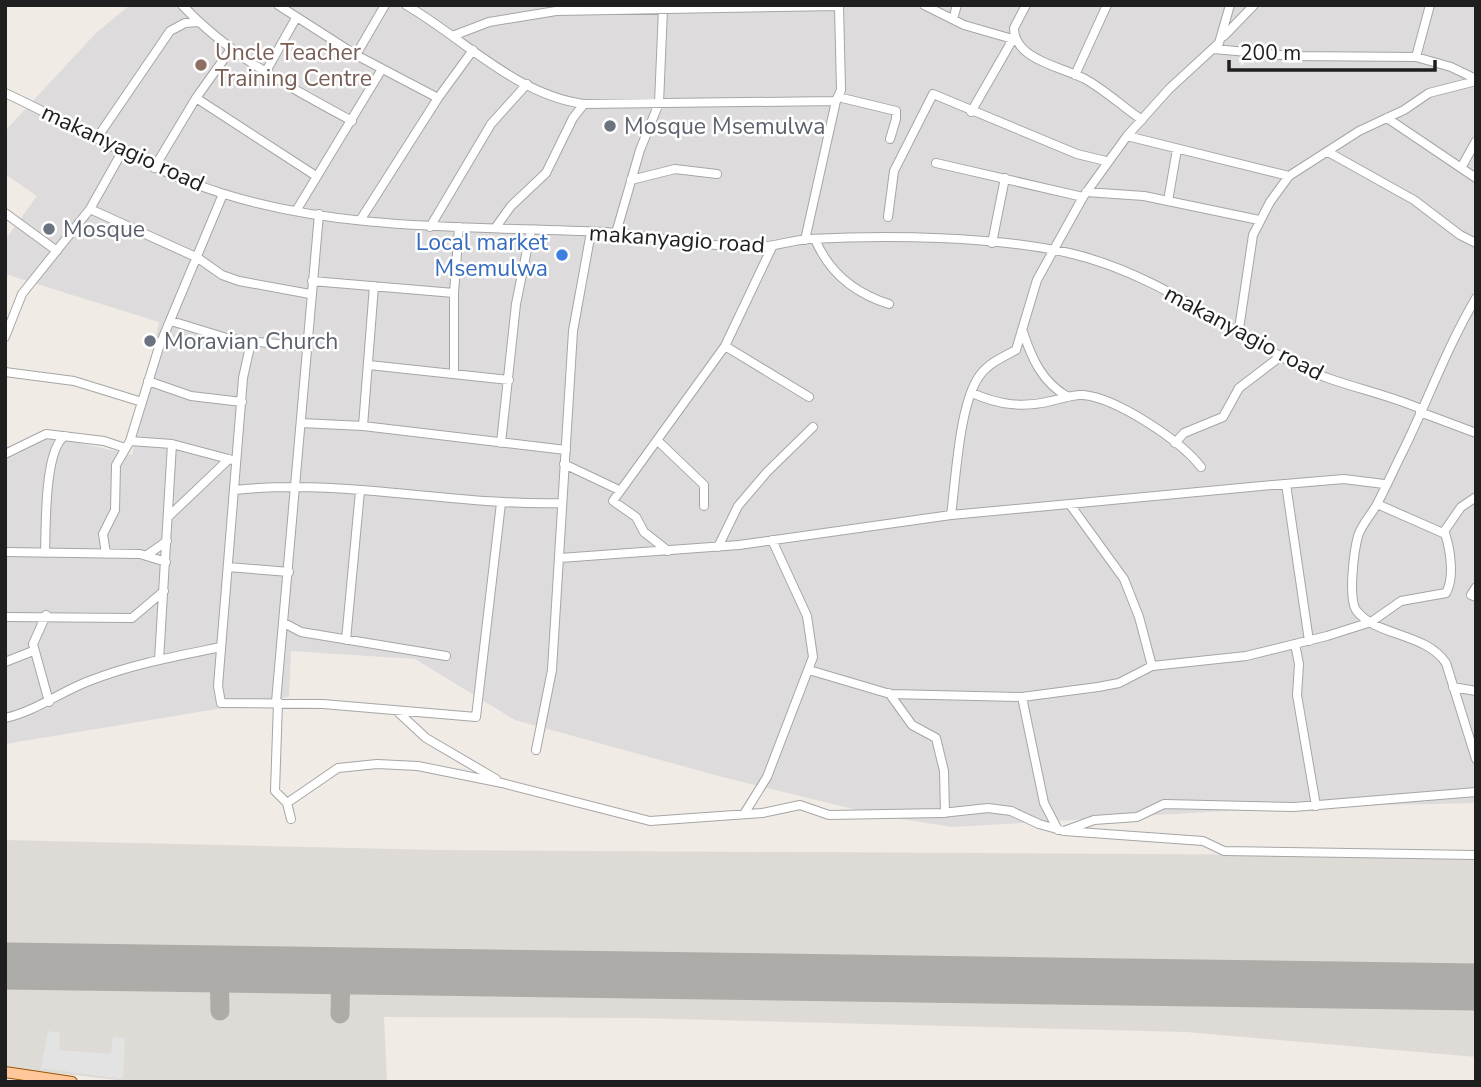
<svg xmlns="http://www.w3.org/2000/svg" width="1481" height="1087" font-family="'Nunito Sans',sans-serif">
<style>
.residential{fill:#dddbdc}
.airport{fill:#dedbd6}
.parking{fill:#e3e3e3}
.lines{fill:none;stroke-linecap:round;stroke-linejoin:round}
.taxiway{stroke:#aeaca8;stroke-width:19}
.runway{stroke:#aeaca8;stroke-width:47}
.minor-casing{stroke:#a6a6a6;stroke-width:10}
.major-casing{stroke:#995400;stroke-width:12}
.minor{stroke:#fff;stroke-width:8}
.major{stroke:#ffc79a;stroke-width:10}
.education-dot{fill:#8d6e63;stroke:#fff;stroke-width:2.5}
.worship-dot{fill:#6b7280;stroke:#fff;stroke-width:2.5}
.shop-dot{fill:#3f7fe0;stroke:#fff;stroke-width:2.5}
.labels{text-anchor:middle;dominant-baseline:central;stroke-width:5;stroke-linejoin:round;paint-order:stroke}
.education-label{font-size:23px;fill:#785e54;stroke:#fff;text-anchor:start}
.worship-label{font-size:23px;fill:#5b616d;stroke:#fff;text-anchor:start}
.street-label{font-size:23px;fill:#1f1f1f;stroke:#fff}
.shop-label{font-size:23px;fill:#366cbe;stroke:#fff;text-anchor:end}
</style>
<rect width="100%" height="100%" fill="#f0ebe4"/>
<!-- residential -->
<path class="residential" d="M130,5H1476V803L1294,807L952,827L882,816L726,778L515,720L415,659L291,651L289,697L5,744V448L41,434L132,455L159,322L5,274V240L37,196L5,174V131L96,33Z"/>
<!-- airport -->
<path class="airport" d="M5,840L440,850L1476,856V1057L1186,1032L638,1018L384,1017L387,1082H135L28,1070L5,1066Z"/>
<!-- parking -->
<path class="parking" d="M48,1031L60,1033L59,1050L111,1054L113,1037L125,1038L123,1079L41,1068Z"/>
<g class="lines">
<!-- taxiway -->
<path class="taxiway" d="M219,969L220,1011
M340,1014L341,971"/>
<!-- runway -->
<path class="runway" d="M5,966L1476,987"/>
<defs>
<path id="minor" d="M182,5C230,56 291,88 352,121
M278,5L356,55L438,98
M406,5C463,38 516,95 584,104L836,101L841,90L839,5
M924,5L964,25L1016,40
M1026,5L1014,28C1014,60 1063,67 1085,79C1105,90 1123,107 1142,120
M953,19L957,5
M455,35L489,22L556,11L839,6
M1224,36L1254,5
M1214,49L1292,56L1416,57L1451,67L1476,79
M356,55L385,5
M1416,57L1430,5
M265,73L296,18
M1075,75L1107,5
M5,93C77,126 145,169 221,193C344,232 477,226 604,232C653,235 702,247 752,247C772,248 790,240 810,239C887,235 994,236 1069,253C1153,272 1221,326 1295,364C1335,385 1380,391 1421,409
M838,97L896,111V119L890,139
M196,98L316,176
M971,112L1013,39
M1387,118L1476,178
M1127,136L1289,176
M97,138L170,31L185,23L198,22
M1328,152L1414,200L1460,235L1476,243
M936,163L1083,197
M154,168L196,98L231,49
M1461,168L1476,141
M631,180L675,169L717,174
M1086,192L1144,196L1259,220
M1168,201L1177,149
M90,209L198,258L222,275L239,281L310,294
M296,211L382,69
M5,213L57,251
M888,217L894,171L933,94L1077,154L1106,161
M361,219L438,98L473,50
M430,227L491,124L527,84
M496,227L511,206L546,173L573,118L584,104
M616,233L640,150L659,103L663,9
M815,239C829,273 854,293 889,304
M805,240L836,101
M992,243L1005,178
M312,281L454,293
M1476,298C1447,347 1428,400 1403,451C1394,469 1386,487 1377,504C1371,515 1362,524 1358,536C1354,551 1348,597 1356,610C1376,637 1425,632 1446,663L1476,759
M171,321L230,339L306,347
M1239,329L1253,235L1270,202L1289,176L1359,131L1404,110L1429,93L1476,81
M1023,332C1032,359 1042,382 1068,397
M5,337L22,294L90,209L122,152
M251,342L243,378L218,686L221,703L323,704L476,717L501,503
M725,346L809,397
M369,365L509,380
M5,372L74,381L142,402
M454,374V293L459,227
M148,381L191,396L242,402
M972,393C999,405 1023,408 1051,401C1061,399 1073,394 1083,395C1117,398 1181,441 1201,467
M1420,412L1476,433
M301,423L363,426L566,450
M363,426L374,286
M130,441L172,444L236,461
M658,441L704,485V506
M501,443L516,304L531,230
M1175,443L1184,433L1223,417L1239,388L1281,356
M5,454L46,434L104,441L125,448
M564,464L619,490
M1286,484L1309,641
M235,490C343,478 453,506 561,503
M1377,504L1443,533L1461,507L1476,497
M1071,506L1124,579L1139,617L1152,666
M951,515C956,479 959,403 980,375C989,363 1003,357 1016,350L1037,280L1083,197L1127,136L1169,89L1219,43L1230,5
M168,517L229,459
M718,547L738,506L767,472L813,427
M668,551L644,532L636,517L613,501L725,346L772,247
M5,552L140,554L166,562
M45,553C46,528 44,449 65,436
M106,554L103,534L115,510L116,465L130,441L159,347L223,194
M147,555L167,541
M560,558L739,545L951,515L1273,485L1344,479L1384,484
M228,567L289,572
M1476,587L1471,595L1476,597
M46,615L33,644L49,702
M5,617L132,618L164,591
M284,623L301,632L446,656
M346,640L360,491
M1295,644L1299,664L1297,695L1316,806
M159,660L172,444
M5,662L33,651
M809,670L890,694L1022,697L1098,687L1119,683L1152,666L1246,656L1327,636L1371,622L1401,601L1446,593C1455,577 1450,549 1445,533
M1453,687L1476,691
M889,693L912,725L936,738L944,771L945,813
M1022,697L1044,803L1058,830
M276,702L319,214
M278,702L275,791L287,803L291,819
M398,712L426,738L496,779
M5,718C36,711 60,692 89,681C132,664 177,656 221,647
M536,750L552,670L573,331L591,232
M287,803L338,768L377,764L418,766L502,783L650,821L762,813L800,805L829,815L942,813L988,808L1011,811L1039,824L1064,831L1203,841L1224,851L1476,855
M744,814L767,777L813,657L807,616L772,540
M1064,831L1094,820L1137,817L1164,804L1294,807L1476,792"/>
<path id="major" d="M5,1072L72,1082"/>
</defs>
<!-- minor casing -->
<use href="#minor" class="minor-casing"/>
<!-- major casing -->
<use href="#major" class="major-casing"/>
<!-- minor -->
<use href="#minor" class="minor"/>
<!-- major -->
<use href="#major" class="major"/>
</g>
<!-- markers -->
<circle class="education-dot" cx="201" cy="65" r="7"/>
<g class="worship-dot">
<circle cx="610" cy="126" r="7"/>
<circle cx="49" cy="229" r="7"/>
<circle cx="150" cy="341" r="7"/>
</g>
<circle class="shop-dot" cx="562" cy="255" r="7"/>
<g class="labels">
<!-- education labels -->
<g class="education-label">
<text x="215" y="52">Uncle Teacher<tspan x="215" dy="26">Training Centre</tspan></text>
</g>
<!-- worship labels -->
<g class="worship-label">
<text x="624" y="126">Mosque Msemulwa</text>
<text x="63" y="229">Mosque</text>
<text x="164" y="341">Moravian Church</text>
</g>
<!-- street labels -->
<g class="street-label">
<text transform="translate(123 148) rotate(25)">makanyagio road</text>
<text transform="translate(677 239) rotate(4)">makanyagio road</text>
<text transform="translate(1244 333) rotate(28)">makanyagio road</text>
</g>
<!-- shop labels -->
<g class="shop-label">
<text x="548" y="242">Local market<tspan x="548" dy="26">Msemulwa</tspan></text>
</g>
</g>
<!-- border -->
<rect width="1481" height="1087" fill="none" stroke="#1f1f1f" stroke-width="14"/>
<!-- scale -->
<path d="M1229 60v10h206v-10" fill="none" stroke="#1f1f1f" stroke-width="3.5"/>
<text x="1240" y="60" font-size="21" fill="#1f1f1f" stroke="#ffffff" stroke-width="5" paint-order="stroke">200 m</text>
</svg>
